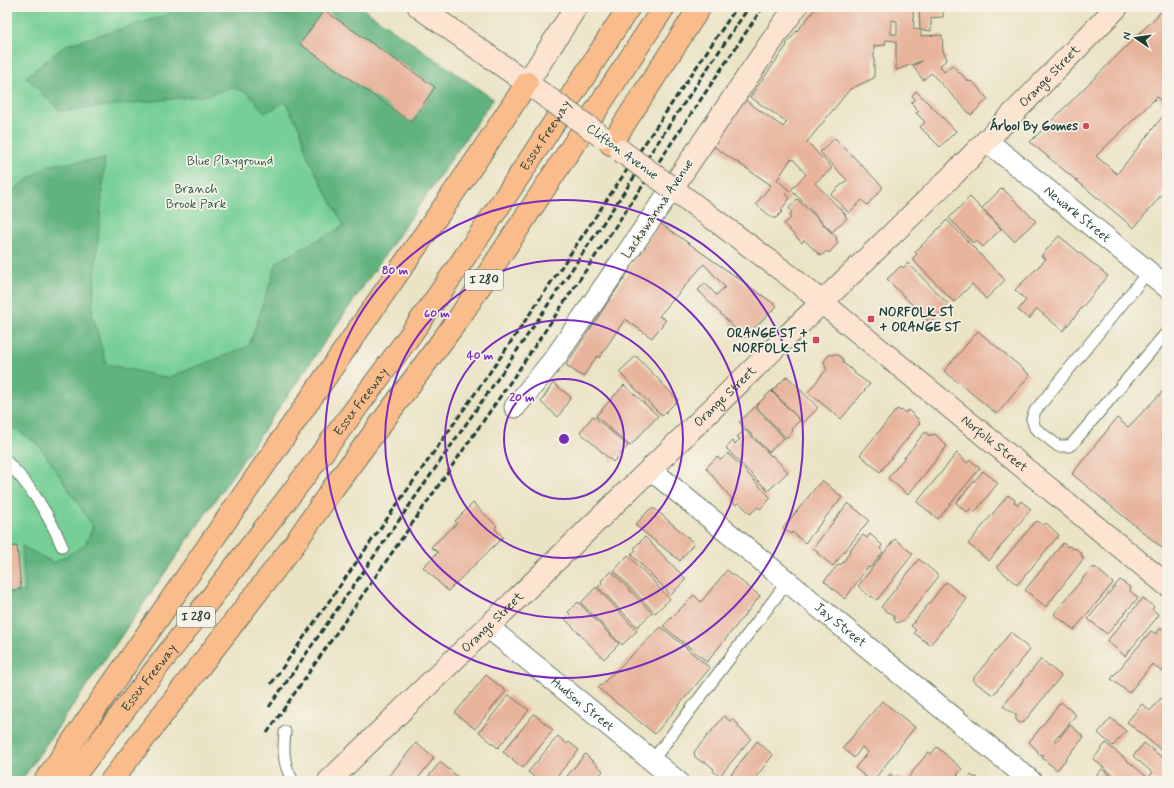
<svg xmlns="http://www.w3.org/2000/svg" width="1174" height="788" font-family="Mynerve,sans-serif">
<style>
.green{fill:#76cf96;stroke:#4a8665}
.forest{fill:#60b27f;stroke:#40785a}
.building{fill:#e8b39b;fill-rule:evenodd}
.lines{fill:none;stroke-linecap:round;stroke-linejoin:round}
.service-casing{stroke:#676;stroke-width:13}
.minor-casing{stroke:#676;stroke-width:23}
.secondary-casing{stroke:#676;stroke-width:24}
.motorway-casing{stroke:#676;stroke-width:24}
.service{stroke:#fff;stroke-width:11}
.minor{stroke:#fff;stroke-width:21}
.secondary{stroke:#fde4d1;stroke-width:22}
.motorway{stroke:#fabc8b;stroke-width:22}
.rail{stroke:#1f3d34;stroke-width:3;stroke-dasharray:6 3;stroke-linecap:butt}
.secondary-bridge-casing{stroke:#676;stroke-width:24;stroke-linecap:butt}
.secondary-bridge{stroke:#fde4d1;stroke-width:22}
.ring{fill:none;stroke:#7b2cbf;stroke-width:2}
.poi-dot{fill:#d1495b;stroke:#f7f3e8;stroke-width:1.5}
.labels{text-anchor:middle;dominant-baseline:central;stroke-width:3.5;stroke-linejoin:round;paint-order:stroke}
.shield{fill:#f7f3e8;stroke:#60746a;stroke-width:1}
.shield-label{font-size:12px;font-weight:bold;fill:#1f3d34}
.street-label{font-size:13px;fill:#1f3d34;stroke:#f7f3e8}
.poi-label{font-size:13px;font-weight:bold;fill:#1f3d34;stroke:#f7f3e8;text-anchor:end}
.park-label{font-size:13px;fill:#305a48;stroke:#f7f3e8}
.centre{fill:#7b2cbf;stroke:#f7f3e8;stroke-width:2}
.ring-label{font-size:12px;text-anchor:middle;font-weight:bold;fill:#7b2cbf;stroke:#f7f3e8;stroke-width:3.5;stroke-linejoin:round;paint-order:stroke}
</style>
<rect width="100%" height="100%" fill="#f7f3e8"/>
<filter id="ink" filterUnits="userSpaceOnUse"><feTurbulence type="fractalNoise" baseFrequency=".025" numOctaves="2"/><feDisplacementMap in="SourceGraphic" scale="8" xChannelSelector="R" yChannelSelector="G"/><feConvolveMatrix kernelMatrix="1 2 1 2 8 2 1 2 1" color-interpolation-filters="sRGB"/></filter>
<filter id="wash" filterUnits="userSpaceOnUse"><feTurbulence type="fractalNoise" baseFrequency=".012" numOctaves="4" result="noise"/><feDisplacementMap in="SourceGraphic" scale="16" xChannelSelector="R" yChannelSelector="G"/><feGaussianBlur stdDeviation="0.9" result="paint"/><feColorMatrix in="noise" values="0 0 0 0 0 0 0 0 0 0 0 0 0 0 0 0 0 1.4 0 .05"/><feComposite in="paint" operator="in"/></filter>
<g filter="url(#wash)">
<rect width="100%" height="100%" fill="#eae3c4"/>
<!-- green -->
<path class="green" d="M7,7H360L493,99L21,781H7Z"/>
<!-- forest -->
<path class="forest" d="M167,7H360L493,99L20,781H7V594L25,592L22,546L54,563L85,545L93,526L39,445L7,423V194L49,165L105,159L92,312L106,364L167,378L249,346L277,262L344,226L308,158L301,131L285,102L265,113L248,93L231,87L210,95L60,111L26,77L66,45L171,14Z"/>
<g id="blocks">
<!-- building -->
<path class="building" d="M817,7H913L914,29L920,30L919,7H943V17L931,18V31L921,30V36L942,35L943,51L947,59L940,66L944,72L952,65L968,81L973,82L988,99L971,115L931,73L923,80L913,66L922,61L896,70V41L886,40L885,45L874,46V78L850,89L807,142L832,168L815,183L846,215L845,216L847,218L832,232L791,190L806,174L794,160L791,159L777,180L789,190L786,194L790,198L781,210L783,211L776,218H773L771,217L756,204L771,185L713,146L745,100L783,127L787,122L750,97L787,45L786,44ZM891,20L897,21V34H891Z
M1164,9L1167,12V108L1157,97L1096,156L1117,174L1167,111V188L1134,228L1030,142Z
M324,10L435,87L411,122L300,44Z
M916,91L956,131L940,147L920,127L925,122L916,113L919,111L911,103L915,99L912,96Z
M835,138L882,186V189L867,205L862,200L849,213L831,194L847,180L820,152Z
M1002,188L1036,221L1014,241L982,208Z
M970,197L1001,229L983,247L976,240L973,243L949,218Z
M797,199L837,238L836,239L838,243L829,253L827,251L821,256L804,240L802,243L784,224L791,218L789,216L792,212L789,208Z
M947,220L1005,280L986,299L972,284L954,302L912,259L917,254L915,252Z
M660,223L777,306L744,338L698,290L705,283L716,295L725,287L704,264L659,316L666,320L652,338L625,319L599,358L597,356L583,377L566,365L629,271L627,270Z
M1059,236L1108,276L1063,331L1037,309L1029,319L1018,310L1026,300L1015,290L1046,259L1041,256Z
M908,263L949,305L930,323L887,279L901,266L903,268Z
M978,331L1030,375L997,414L944,371Z
M837,354L843,359V363L855,372L854,373L870,384L841,419L808,392L827,369L826,368L824,361L829,355Z
M636,356L678,400L662,416L619,372Z
M787,376L818,408L803,423L772,391Z
M553,383L571,397L558,417L541,402Z
M624,385L658,416L630,446L596,416Z
M1167,387V552L1072,474L1117,418L1128,427Z
M771,391L800,420L791,429L793,431L786,438L756,406Z
M755,407L784,438L769,452L739,422Z
M897,409L901,411L902,410L906,413L908,410L918,419L917,420L920,423L880,472L860,455Z
M593,416L628,446L613,462L580,432Z
M745,430L771,456L772,455L788,472L768,491L726,448L733,441L735,444L740,439L737,437Z
M925,432L930,436L931,434L933,435L935,434L947,446L908,495L888,478Z
M728,453L771,498L760,509L758,507L750,514L739,502L736,505L731,500L732,499L706,468L717,457L721,460Z
M957,453L967,463L970,460L980,468L938,519L917,502Z
M983,471L998,483L975,512L971,508L967,512L956,503Z
M822,480L842,497L805,543L792,532L791,534L783,528Z
M1008,495L1015,500L1014,502L1018,505L1021,501L1031,509L989,561L968,544Z
M473,503L497,526L495,529L503,537L448,591L423,567L438,552L431,547L457,523L455,521Z
M848,503L869,520L833,566L817,553L818,552L813,548Z
M650,509H655L694,543L680,561L635,525Z
M1037,521L1044,525L1046,523L1059,535L1017,585L997,567L1035,522V523Z
M870,534L882,545L880,549L883,552L871,567L867,568L845,599L824,581L838,565L842,564L849,553L850,550L863,535L867,538Z
M645,537L686,579L671,595L631,554L636,550L634,548Z
M895,539L913,554L877,600L871,596L870,597L858,586Z
M1063,543L1068,547L1069,546L1074,549L1075,548L1082,554L1081,556L1084,558L1046,607L1025,590Z
M17,546L21,589L7,591V547Z
M628,555L670,599L655,613L614,571Z
M919,559L939,576L903,622L901,621L897,623L894,620V616L889,612L888,613L881,607Z
M1092,567L1094,569L1095,567L1113,583L1074,630L1054,614Z
M727,570L760,596L707,662L663,626L694,595L701,602Z
M611,571L652,613L637,627L598,587L602,583L601,581Z
M1120,580L1131,588L1130,591L1138,598L1107,634L1088,619Z
M946,582L967,599L930,645L914,633L916,630L911,626Z
M596,587L637,631L622,645L581,603Z
M1143,598L1154,607L1152,609L1159,615L1125,656L1107,641Z
M578,602L619,644L604,659L565,619L570,614L568,612Z
M661,627L710,668L655,734L598,688Z
M1161,628L1167,632V665L1162,672L1152,664L1129,693L1111,679L1151,631L1156,634Z
M1011,632L1030,650L993,695L972,680Z
M1041,659L1061,676L1024,722L1020,723L1016,720V715L1003,706Z
M486,675L506,691L475,729L455,713Z
M509,695L529,710L498,748L479,732Z
M1161,698L1164,701L1166,698L1167,699V755L1127,722L1142,704L1150,711Z
M882,701L915,727L873,781H871L855,768L868,752L862,747L854,758L843,748Z
M1061,702L1076,715L1059,736L1058,735L1054,740L1056,742L1070,725L1084,737L1057,770L1042,758L1044,755L1042,754L1041,756L1037,753L1038,751L1029,742Z
M534,714L553,730L523,768L503,752Z
M724,716L730,721L732,719L739,725L738,727L751,738L720,776L713,771L714,769L706,762H702L695,757L694,752Z
M1111,718L1126,731L1113,746L1098,733Z
M558,736L567,744L569,742L579,750L553,781H539L528,772Z
M757,741L773,755L753,781H726Z
M416,743L434,758L416,781H387L386,780Z
M1106,743L1152,781H1120L1093,759Z
M1144,743L1167,761V781H1156L1150,776L1153,773L1133,756Z
M937,747L962,769L957,775L959,777L957,781H885L890,774L895,778L897,776L901,779L903,777L907,779L928,752L931,754Z
M585,754L603,771L594,781H563Z
M440,762L458,777L455,781H425Z
M1102,769L1117,781H1092Z
M971,775L973,777H977L980,781H966Z"/>
</g>
</g>
<g filter="url(#ink)">
<use href="#blocks" fill-opacity="0" stroke="#676" stroke-width="1"/>
<g class="lines">
<defs>
<path id="service" d="M1148,272L1035,411L1032,419L1035,428L1058,446H1069L1073,443L1167,332
M7,462C31,486 49,515 62,546
M285,732C283,750 283,765 293,781
M652,761L788,581"/>
<g id="minor">
<path id="s1" d="M987,141L1167,287"/>
<path d="M515,407L555,358L672,188"/>
<path id="s2" d="M650,469L1031,781"/>
<path id="s3" d="M488,627L677,781"/>
</g>
<g id="secondary">
<path d="M419,7L551,100"/>
<path id="s4" d="M796,7L782,26L672,188L791,277L1167,585"/>
<path d="M527,83L576,7"/>
<path id="s5" d="M329,781L954,174L1117,7"/>
</g>
<g id="motorway">
<path d="M611,144L700,7"/>
<path d="M45,781L477,159L527,83"/>
<path id="s6" d="M70,781C182,633 299,488 408,338C485,231 557,118 629,7"/>
<path d="M111,781L293,546L331,491L459,318L664,7"/>
</g>
</defs>
<!-- service casing -->
<use href="#service" class="service-casing"/>
<!-- minor casing -->
<use href="#minor" class="minor-casing"/>
<!-- secondary casing -->
<use href="#secondary" class="secondary-casing"/>
<!-- motorway casing -->
<use href="#motorway" class="motorway-casing"/>
<!-- service -->
<use href="#service" class="service"/>
<!-- minor -->
<use href="#minor" class="minor"/>
<!-- secondary -->
<use href="#secondary" class="secondary"/>
<!-- motorway -->
<use href="#motorway" class="motorway"/>
<!-- rail -->
<path class="rail" d="M271,684L502,355L737,7
M269,707L510,361L749,7
M267,733L520,368L763,7"/>
<defs>
<path id="secondary-bridge" d="M551,100L601,136
M621,151L672,188"/>
</defs>
<!-- secondary-bridge casing -->
<use href="#secondary-bridge" class="secondary-bridge-casing"/>
<!-- secondary-bridge -->
<use href="#secondary-bridge" class="secondary-bridge"/>
</g>
</g>
<!-- distance rings -->
<g class="ring">
<circle cx="564" cy="439" r="60"/>
<circle cx="564" cy="439" r="119"/>
<circle cx="564" cy="439" r="179"/>
<circle cx="564" cy="439" r="239"/>
</g>
<!-- markers -->
<g class="poi-dot">
<circle cx="1086" cy="126" r="4"/>
<rect x="867" y="315" width="8" height="8" rx="2"/>
<rect x="812" y="336" width="8" height="8" rx="2"/>
</g>
<g class="labels">
<!-- shield labels -->
<g class="shield">
<rect x="465" y="270" width="38" height="20" rx="3"/>
<rect x="177" y="607" width="38" height="20" rx="3"/>
</g>
<g class="shield-label">
<text x="484" y="280">I 280</text>
<text x="196" y="617">I 280</text>
</g>
<!-- street labels -->
<g class="street-label">
<text stroke="none"><textPath href="#s5" startOffset="1008">Orange Street</textPath></text>
<text stroke="none"><textPath href="#s6" startOffset="802">Essex Freeway</textPath></text>
<text transform="translate(622 152) rotate(36)">Clifton Avenue</text>
<text transform="translate(658 209) rotate(-56)">Lackawanna Avenue</text>
<text stroke="none"><textPath href="#s1" startOffset="116">Newark Street</textPath></text>
<text stroke="none"><textPath href="#s5" startOffset="552">Orange Street</textPath></text>
<text stroke="none"><textPath href="#s6" startOffset="478">Essex Freeway</textPath></text>
<text stroke="none"><textPath href="#s4" startOffset="631">Norfolk Street</textPath></text>
<text stroke="none"><textPath href="#s5" startOffset="228">Orange Street</textPath></text>
<text stroke="none"><textPath href="#s2" startOffset="246">Jay Street</textPath></text>
<text stroke="none"><textPath href="#s6" startOffset="130">Essex Freeway</textPath></text>
<text stroke="none"><textPath href="#s3" startOffset="122">Hudson Street</textPath></text>
</g>
<!-- poi labels -->
<g class="poi-label">
<text x="1078" y="126">Árbol By Gomes</text>
<text x="879" y="312" text-anchor="start">NORFOLK ST<tspan x="879" dy="15">+ ORANGE ST</tspan></text>
<text x="808" y="333">ORANGE ST +<tspan x="808" dy="15">NORFOLK ST</tspan></text>
</g>
<!-- park labels -->
<g class="park-label">
<text x="230" y="161">Blue Playground</text>
<text x="196" y="189">Branch<tspan x="196" dy="15">Brook Park</tspan></text>
</g>
</g>
<circle cx="564" cy="439" r="6" class="centre"/>
<g class="ring-label">
<text x="395" y="274">80 m</text>
<text x="437" y="317">60 m</text>
<text x="480" y="359">40 m</text>
<text x="522" y="401">20 m</text>
</g>
<!-- margin -->
<rect width="1174" height="788" fill="none" stroke="#f7f3e8" stroke-width="24"/>
<!-- north arrow -->
<g transform="translate(1136 38) rotate(283)" stroke="#f7f3e8" stroke-width="3" paint-order="stroke">
<path d="M0-3L7 15L0 10L-7 15Z" fill="#1f3d34"/>
<text y="-6" font-size="11" font-weight="bold" text-anchor="middle" fill="#1f3d34">N</text>
</g>
</svg>
